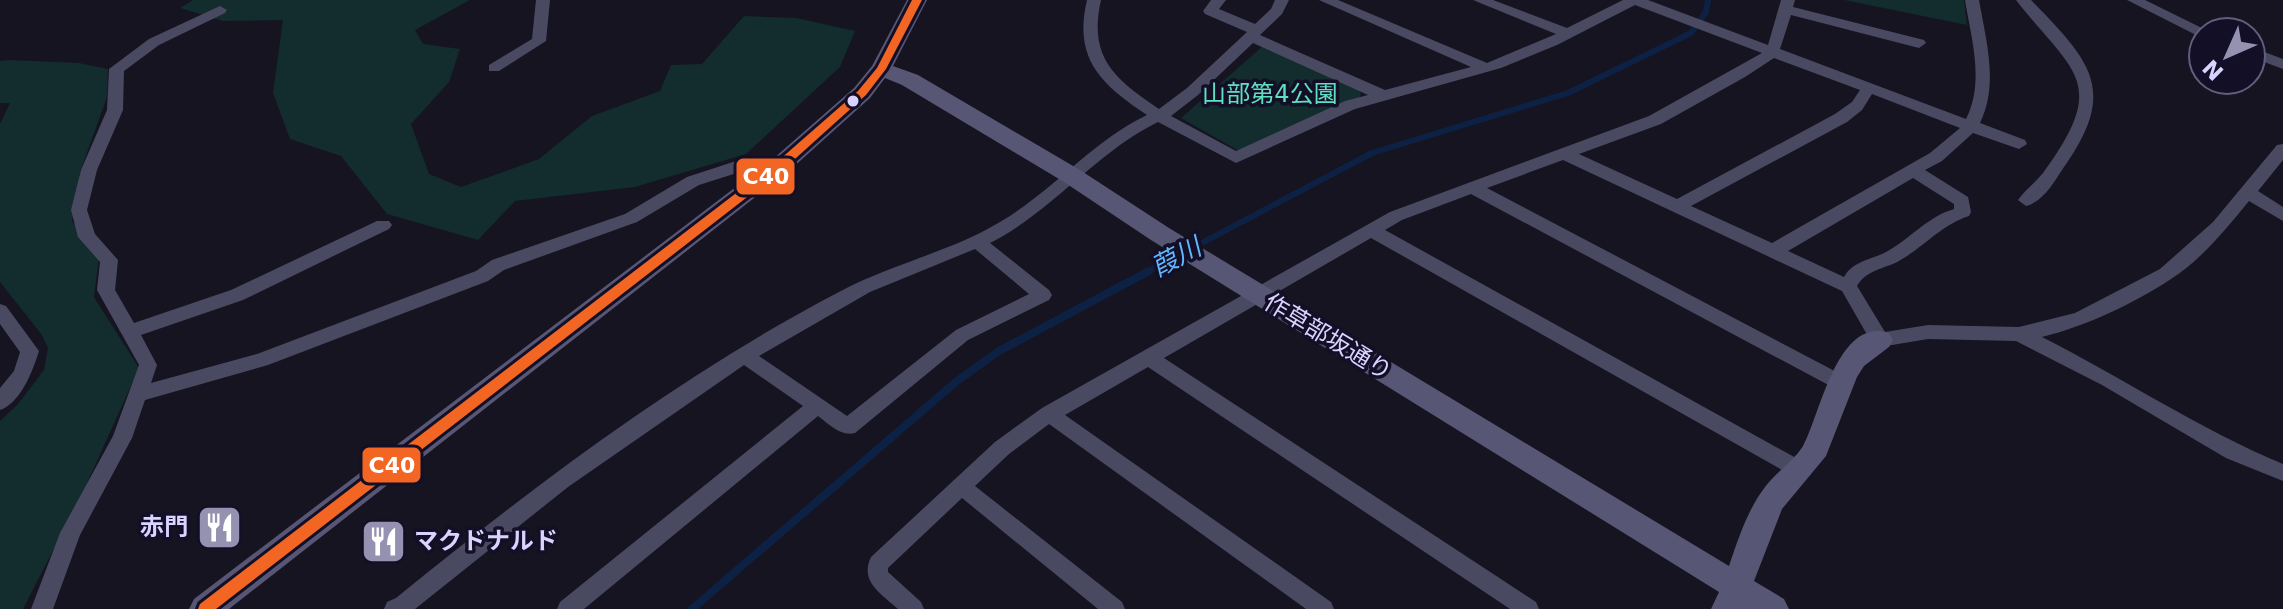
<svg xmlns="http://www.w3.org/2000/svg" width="2283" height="609" font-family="'DejaVu Sans','Noto Sans JP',sans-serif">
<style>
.green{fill:#132c2d}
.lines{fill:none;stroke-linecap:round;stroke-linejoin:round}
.stream-far1{stroke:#0d2144;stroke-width:6}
.stream{stroke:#0d2144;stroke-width:8}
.street{fill:#4a4962;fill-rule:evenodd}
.secondary{fill:#575674;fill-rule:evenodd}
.bus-1-casing{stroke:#130f26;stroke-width:6}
.bus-1{fill:#f26522;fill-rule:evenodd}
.bus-dot{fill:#d9d4ff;stroke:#130f26;stroke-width:3}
.labels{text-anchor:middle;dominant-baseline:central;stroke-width:7;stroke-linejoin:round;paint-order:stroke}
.park-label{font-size:24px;fill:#5fe0c0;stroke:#130f26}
.street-label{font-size:24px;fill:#d9d4ff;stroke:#130f26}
.poi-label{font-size:24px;font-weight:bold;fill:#d9d4ff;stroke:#130f26;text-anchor:end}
.water-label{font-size:26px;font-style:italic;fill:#62b6ff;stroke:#130f26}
.line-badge{stroke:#130f26;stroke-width:3}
.badge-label{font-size:22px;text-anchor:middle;font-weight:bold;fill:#fff}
</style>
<rect width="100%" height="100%" fill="#161421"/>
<!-- green -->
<path class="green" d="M193,0H470L415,30L423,44L460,49L449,82L411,124L429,174L461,187L539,159L592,116L660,91L671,65L702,64L744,16L796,18L855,31L840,67L746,154L635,187L515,201L478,240L387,214L341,156L290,139L273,93L283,20L223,21L180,8Z
M1844,0H1964L1967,25Z
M1263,46L1361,91L1360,98L1239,151L1181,118Z
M10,60L79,63L108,69L107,97L80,172L72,221L99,257L94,297L139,368L84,490L23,609H0V421L18,404L44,370L48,348L42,335L0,282V124L10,103H0V61Z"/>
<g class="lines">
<!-- stream-far1 -->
<path class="stream-far1" d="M1145,273L1372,153L1568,93L1691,33L1706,12L1708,0"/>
<!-- stream -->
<path class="stream" d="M692,609L957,381L999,351L1149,271"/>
<!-- street -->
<path class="street" d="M536,0H550L546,41L499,71H489V65L532,39Z
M1087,0H1101C1088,57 1114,79 1159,109L1187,88L1247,32L1205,14L1203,11L1211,0H1226L1219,9L1255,24L1271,9L1275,0H1289L1282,14L1260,35L1385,90L1471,67L1319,0H1338L1487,63L1556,34L1473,0H1493L1567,28L1623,0H1648L1768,45L1781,0H1795L1793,7L1924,40L1926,43L1919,48L1791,15L1780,49L1966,119C1985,82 1971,38 1965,0H1979C1986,41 1999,84 1980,123L2025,140L2027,144L2019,149L1973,133L1942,161L1925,170L1968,197L1971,212L1969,216C1941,225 1924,247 1899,261C1884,269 1866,270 1857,286L1885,332L1928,325L2019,327L2075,313L2160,269L2213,222L2277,145L2283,144V160L2258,191L2283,207V221L2249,201C2227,228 2201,260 2171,279C2133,304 2086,326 2042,337C2123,378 2199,429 2283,464V481L2226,458L2102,385L2016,341L1928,339L1880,347L1873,345L1842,291L1563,160L1487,188L1848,378L1850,383L1848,388H1834L1471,194L1402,220L1385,230L1805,463L1808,469L1805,475L1798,477L1791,475L1371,238L1164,358L1536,602L1539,609H1510L1148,367L1065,415L1331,602L1334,609H1306L1049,424L1009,454L975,486L1122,602L1125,609H1098L962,498L888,568V572L921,602L924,609H898C882,594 859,582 871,557L995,442L1042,408L1390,212L1649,116L1762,53L1635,5L1557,45L1501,68L1355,109L1236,163L1158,122C1095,153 1053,211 990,243L1049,290L1052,295L1049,300L968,340L855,433C841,437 829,424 818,416L584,609H557L560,602L803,406L744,365L568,487L415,609H384L387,602L396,598C535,485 680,375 839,292C891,264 950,252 1000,222C1053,191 1091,142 1147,115C1101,84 1073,59 1087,0ZM1253,43L1368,95L1345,101L1236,151L1171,116L1198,95ZM1774,58L1860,90L1852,102L1835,114L1677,199L1579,154L1661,124L1745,77ZM1872,94L1960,128L1930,153L1772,243L1691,206L1847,122L1862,110ZM1913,178L1954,204V209C1927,217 1910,239 1886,252C1870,260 1853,261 1844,277L1788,251ZM975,249L1029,294L956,330L847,416L759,356L870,292Z
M2016,0H2031C2090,61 2119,89 2064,167C2054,182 2044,201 2026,206L2018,200C2025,190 2035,183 2043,173C2110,81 2074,74 2016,0Z
M2127,0H2145L2210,32H2203V37L2198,36Z
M220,6L227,10L225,13L159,45L124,71L123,110L97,170L87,210L95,234L118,260L115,290L134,323L231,290L377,221H389L392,225L389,229L243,300L141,335L157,365L151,383L257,354L476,271L492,260L625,214L687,177L733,162L782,158L790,164L782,170L740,172L699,185L637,222L504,270L488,281L268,365L145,400L132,438L80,535L53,609H31L60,533L113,436L139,365L97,290L100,262L78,237L71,210L81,170L107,110L109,69L149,39Z
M2251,47L2283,59V69L2251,57Z
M0,304L6,306L39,351C33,370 21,403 0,410V388L14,371L20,352L0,324Z"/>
<!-- secondary -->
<path class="secondary" d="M907,0H927L893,66L918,75L1080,170L1169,228L1729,566C1738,539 1748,509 1765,487C1776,472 1793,462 1803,446C1820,416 1837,316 1889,333L1893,340L1889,347L1864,366L1857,377L1826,456L1782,509L1754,581L1784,599L1789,609H1711L1719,592L1151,240L1064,182L902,85L885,78L870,98L790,170L229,609H189L194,599L774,158L854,88L872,66Z"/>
<defs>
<path id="bus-1" d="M912,0H922L886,69L866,95L786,167L216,609H198L200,604L778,161L858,91L877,68Z"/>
</defs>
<!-- bus-1 casing -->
<use href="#bus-1" class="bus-1-casing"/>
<!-- bus-1 -->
<use href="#bus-1" class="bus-1"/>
</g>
<!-- icons -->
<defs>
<symbol id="restaurant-square" viewBox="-11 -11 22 22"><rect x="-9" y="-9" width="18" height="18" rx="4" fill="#9591b1" stroke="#130f26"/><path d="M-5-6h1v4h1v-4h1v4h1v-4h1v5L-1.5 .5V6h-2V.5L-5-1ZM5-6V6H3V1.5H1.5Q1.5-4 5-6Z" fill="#fff"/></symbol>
</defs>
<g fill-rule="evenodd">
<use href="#restaurant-square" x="194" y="502" width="51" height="51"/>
<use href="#restaurant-square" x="358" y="516" width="51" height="51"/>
</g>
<!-- markers -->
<circle class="bus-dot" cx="853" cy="101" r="7"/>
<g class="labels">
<!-- park labels -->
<g class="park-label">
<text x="1270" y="94">山部第4公園</text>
</g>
<!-- street labels -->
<g class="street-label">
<text transform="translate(1328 337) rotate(31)">作草部坂通り</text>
</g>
<!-- poi labels -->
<g class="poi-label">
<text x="188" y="527">赤門</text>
<text x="414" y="541" text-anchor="start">マクドナルド</text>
</g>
<!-- water labels -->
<g class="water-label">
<text transform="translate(1176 257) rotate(-28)">葭川</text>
</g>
</g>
<g class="line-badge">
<rect x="735" y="157" width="61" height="39" rx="8" fill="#f26522"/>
<rect x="361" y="446" width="61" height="38" rx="8" fill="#f26522"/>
</g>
<g class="badge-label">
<text x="766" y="184">C40</text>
<text x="392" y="473">C40</text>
</g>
<!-- north arrow -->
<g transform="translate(2227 56) rotate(225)"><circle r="38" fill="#130f26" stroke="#625e7d" stroke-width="2"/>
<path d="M0-6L14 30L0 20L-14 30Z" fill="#9591b1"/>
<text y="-12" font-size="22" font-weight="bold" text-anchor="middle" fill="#d9d4ff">N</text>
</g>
</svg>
